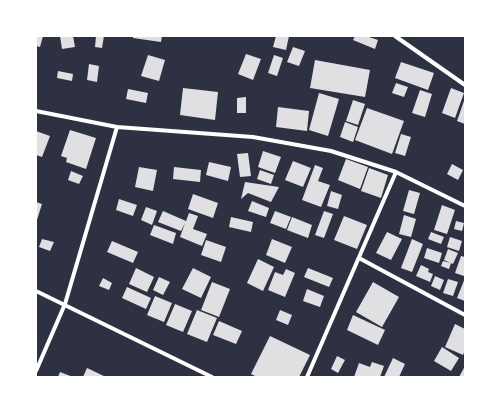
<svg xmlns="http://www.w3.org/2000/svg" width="501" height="413" font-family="'PT Sans Narrow',sans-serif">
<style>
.building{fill:#e0e0e3}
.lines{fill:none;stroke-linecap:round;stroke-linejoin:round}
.minor{stroke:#fff;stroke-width:4}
</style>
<rect width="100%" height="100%" fill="#2d3142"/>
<!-- building -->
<path class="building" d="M36,36H43L40,47L36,46Z
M60,36H73L75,47L62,49Z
M96,36H104L102,48L95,47Z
M133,36H162L161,42L133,38Z
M276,36H289L286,50L273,47Z
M355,36H366L378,40L375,49L353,40Z
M293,47L305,51L299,66L287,62Z
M246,54L261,59L253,80L238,74Z
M148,55L165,60L159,81L141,76Z
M274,55L283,58L277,76L268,73Z
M315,60L370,70L365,97L310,88Z
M401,62L434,73L428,90L395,78Z
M89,64L99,66L97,82L87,80Z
M58,71L73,74L72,81L57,78Z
M396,83L408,87L404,97L392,93Z
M183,88L218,92L215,120L180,115Z
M451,88L464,93L455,118L442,113Z
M128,89L148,93L146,103L126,99Z
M420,90L432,94L425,117L412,113Z
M319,93L339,99L328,136L309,130Z
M246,97V113H237V98Z
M465,98V124L457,121Z
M353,100L365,104L358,125L346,121Z
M278,107L309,111L307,131L276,127Z
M367,108L404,121L392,154L355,140Z
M345,122L358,127L353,142L340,137Z
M70,130L96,138L86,169L66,162L67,158L61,156Z
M36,131L50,136L42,157L36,155Z
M401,134L411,137L405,156L395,153Z
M263,151L281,157L275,173L258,167Z
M248,153L251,176L240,177L237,154Z
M346,159L368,167L360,189L338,180Z
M293,161L311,168L303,187L285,180Z
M209,162L231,167L228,181L206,175Z
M452,164L463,170L458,180L447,174Z
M315,165L323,168L318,181L330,185L321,207L302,200Z
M139,167L157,170L153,191L135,187Z
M174,167L201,170L200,182L173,179Z
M369,168L388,175L381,198L361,191Z
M260,170L274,175L271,184L257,179Z
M71,171L83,176L79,184L68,180Z
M245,182L279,187L271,202L248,193L241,199Z
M409,190L420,193L414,214L403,211Z
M331,191L342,195L338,209L327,206Z
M193,194L218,203L213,218L188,209Z
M119,199L137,205L133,216L116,210Z
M252,201L269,208L266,217L248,211Z
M36,202L42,204L36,223Z
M442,205L455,210L447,234L434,230Z
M146,207L157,211L152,225L141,220Z
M163,211L186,221L189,213L198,216L193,229L207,234L202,246L180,237L185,223L181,231L158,222Z
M275,211L291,217L286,229L270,223Z
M324,211L333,214L324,238L315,235Z
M404,215L416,219L411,237L399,234Z
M344,216L367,225L357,249L334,240Z
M231,217L253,222L251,232L229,227Z
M292,217L312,225L308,238L287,230Z
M456,221L464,223L462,231L454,229Z
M154,225L176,233L173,244L150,235Z
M387,232L402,239L391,260L376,253Z
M431,232L444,237L441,244L428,239Z
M450,237L462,241L459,251L447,247Z
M42,239L54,242L50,251L39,247Z
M272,239L292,247L285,263L266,255Z
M412,239L423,244L412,272L401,268Z
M206,240L226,247L221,262L201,255Z
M112,241L138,252L133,263L107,252Z
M427,248L442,253L439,263L424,258Z
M448,249L458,253L453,264L444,260Z
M461,256L465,257L464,276L455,273Z
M258,259L274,267L263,291L247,283Z
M443,261L451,263L449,269L441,266Z
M421,265L429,269L428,272L433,274L430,282L416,276Z
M136,268L154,277L147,292L129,284Z
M193,268L211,277L201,298L182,289Z
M308,268L333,278L329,287L304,277Z
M286,269L295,273L285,297L268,290L275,272L283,275Z
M435,276L444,280L440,290L431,286Z
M159,277L170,282L163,295L153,290Z
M103,278L112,283L109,290L99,286Z
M465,278V301L457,298Z
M448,279L458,282L453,296L443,293Z
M212,282L230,289L219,317L201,310Z
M373,282L399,297L382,327L356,312Z
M127,287L151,298L146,309L122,298Z
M307,289L324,296L320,307L303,301Z
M155,296L172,303L164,322L147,315Z
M175,304L192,311L183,332L166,325Z
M197,310L217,318L207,342L187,334Z
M280,310L292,315L288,325L276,320Z
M353,315L385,330L378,345L347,330Z
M219,321L242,331L236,344L213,335Z
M455,324L465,329V350L463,355L445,347Z
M270,336L310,355L299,377H257L251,374Z
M442,347L459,358L451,371L434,361Z
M337,356L345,360L338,373L331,369Z
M393,358L405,364L399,377H384Z
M372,362L384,366L380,377H354L359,363L370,367Z
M465,366V377H459Z
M87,368L106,377H83Z
M60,372L73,377H58Z"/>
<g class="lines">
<!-- minor -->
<path class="minor" d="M395,36L465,85
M36,111L117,127L253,137L331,151L396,172L465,206
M359,258L465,315
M36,291L212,377
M36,371L65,304L117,127
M307,377L396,172"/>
</g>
<!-- border -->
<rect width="501" height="413" fill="none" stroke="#ffffff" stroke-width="74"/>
</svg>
